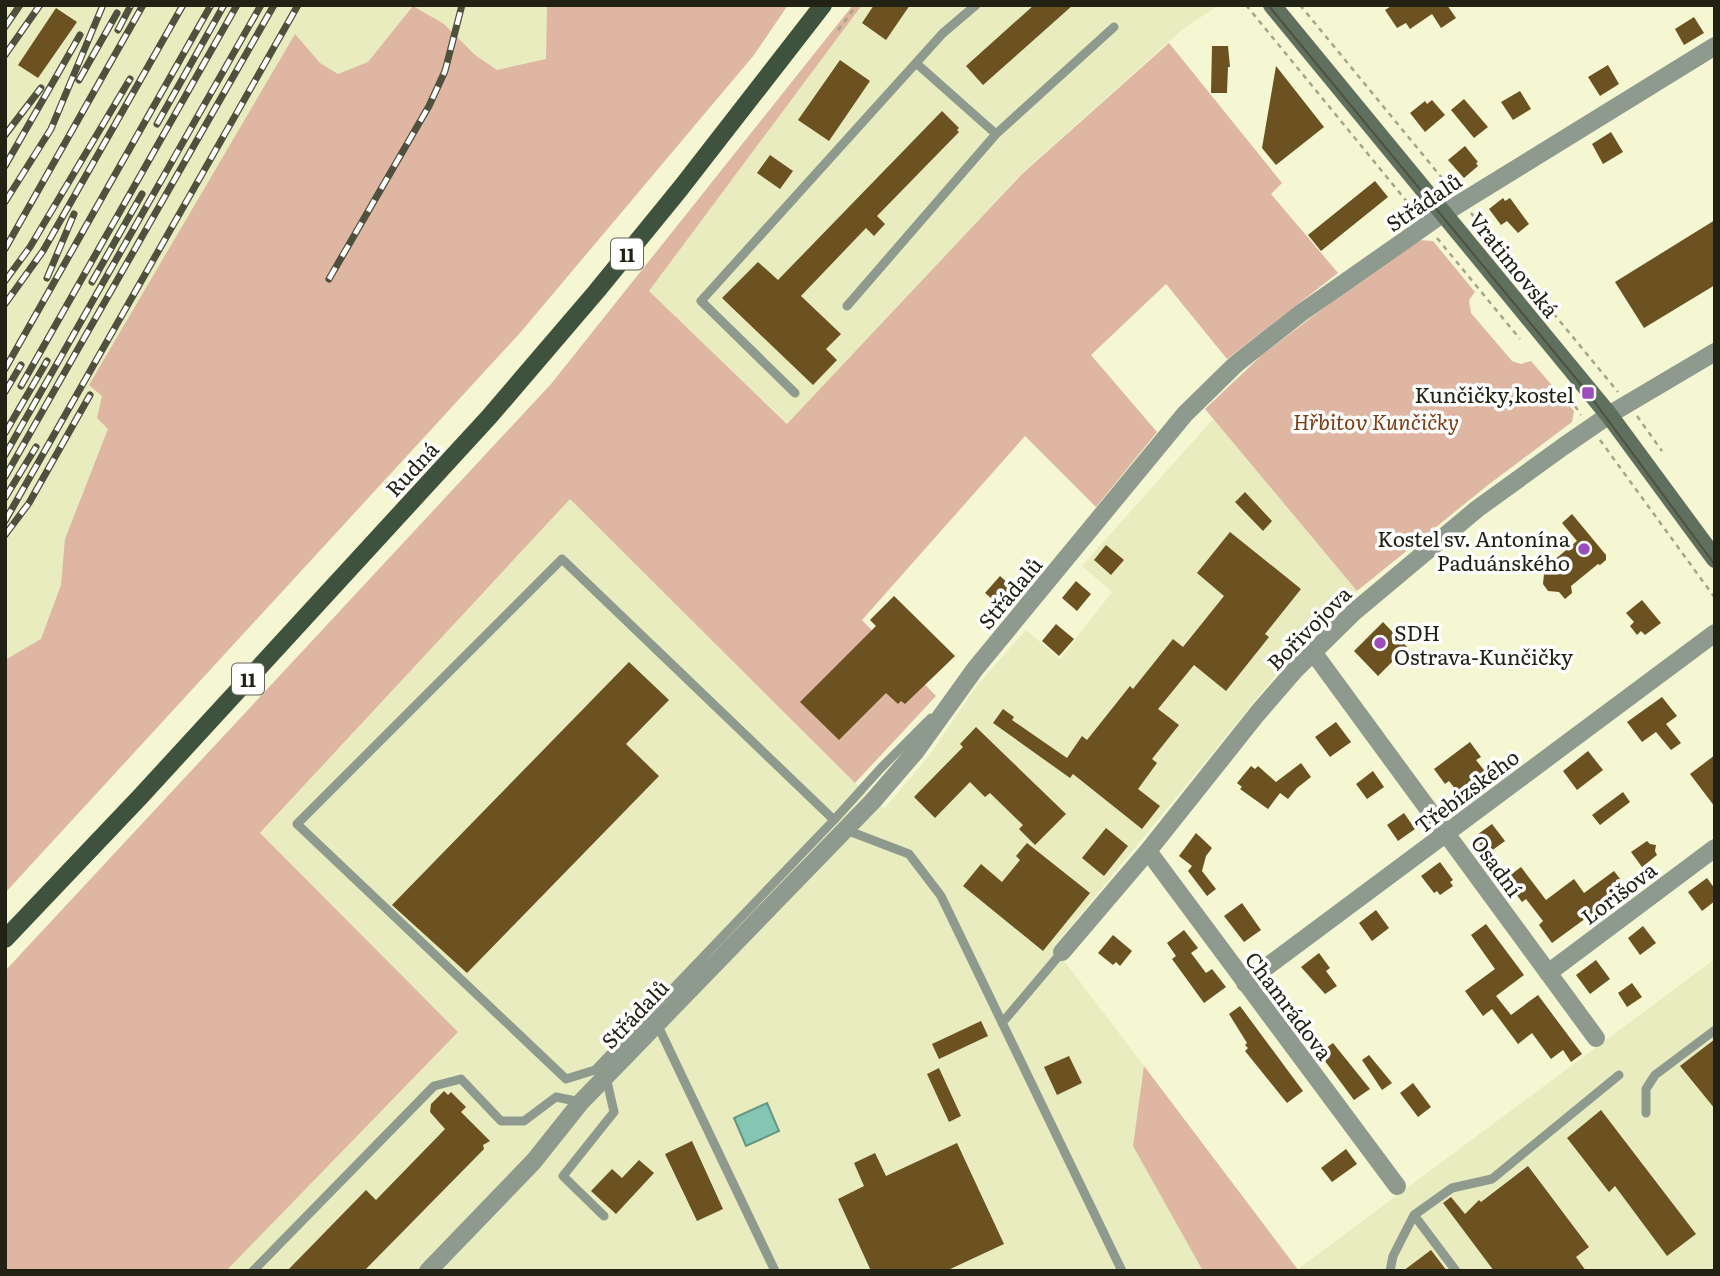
<svg xmlns="http://www.w3.org/2000/svg" width="1720" height="1276" font-family="Literata,serif">
<style>
.built{fill:#e8ecbf}
.green{fill:#deb6a2}
.water{fill:#83c6b2;stroke:#669583;stroke-width:2}
.building{fill:#6c5121}
.lines{fill:none;stroke-linecap:round;stroke-linejoin:round}
.path{stroke:#a4a689;stroke-width:2.5;stroke-dasharray:5 5;stroke-linecap:butt}
.lane{stroke:#8f9a8e;stroke-width:9}
.street{stroke:#8f9a8e;stroke-width:18}
.secondary{stroke:#60705e;stroke-width:18}
.primary{stroke:#3f523d;stroke-width:18}
.tram{stroke:#4f513e;stroke-width:2}
.rail-casing{stroke:#4f513e;stroke-width:7}
.rail{stroke:#fff;stroke-width:4.5;stroke-dasharray:13;stroke-linecap:butt}
.poi-dot{fill:#9c4cbc;stroke:#fff;stroke-width:2.5}
.labels{text-anchor:middle;dominant-baseline:central;stroke-width:7;stroke-linejoin:round;paint-order:stroke}
.shield{fill:#fff;stroke:#64645a;stroke-width:2}
.shield-label{font-size:19px;font-weight:bold;fill:#212214}
.street-label{font-size:21px;fill:#212214;stroke:#fff}
.poi-label{font-size:21px;fill:#212214;stroke:#fff;text-anchor:end}
.park-label{font-size:21px;font-style:italic;fill:#7d3c13;stroke:#fff}
</style>
<rect width="100%" height="100%" fill="#f4f7d1"/>
<!-- built -->
<path class="built" d="M5,5H547L546,59L5,717Z
M862,5H1219L1183,29L1022,173L788,424L649,291Z
M1213,419L1357,591L1294,653L1053,948L1068,966L1298,1269L1715,959V1271H226L458,1032L260,834L570,498L855,783L884,809L929,756L975,688L1026,630L1060,659L1112,592L1082,566Z"/>
<!-- green -->
<path class="green" d="M547,5H788L754,55L520,333L5,893V660L41,639L61,585L65,539L108,429L97,418L102,396L89,385L295,34L320,63L338,74L368,62L413,6L444,24L475,55L497,70L546,59Z
M853,5H862L649,291L787,424L1022,174L1169,43L1282,183L1271,194L1338,273L1227,359L1166,284L1091,355L1157,432L1096,507L1025,436L862,620L936,696L855,783L570,499L260,833L458,1032L226,1271H5V971L551,384Z
M1418,240L1433,241L1475,292L1469,300L1471,313L1512,361L1521,364L1531,361L1574,411L1572,422L1488,485L1357,591L1205,409L1261,356L1350,288Z
M1144,1066L1298,1270L1296,1271H1203L1133,1146Z"/>
<!-- water -->
<path class="water" d="M767,1103L779,1131L746,1146L734,1118Z"/>
<!-- building -->
<path class="building" d="M874,5H910L886,40L862,23Z
M1034,5H1073L983,85L966,66Z
M1393,5H1447L1456,18L1441,28L1432,14L1410,29L1406,23L1397,28L1385,10Z
M56,8L77,22L38,78L18,65Z
M1694,17L1704,33L1684,45L1675,29Z
M1212,46H1228L1230,67H1228L1227,93H1211Z
M840,60L870,81L829,141L798,120Z
M1608,65L1619,84L1600,96L1588,77Z
M1276,66L1324,127L1276,165L1262,148Z
M1520,91L1531,109L1513,120L1501,102Z
M1464,99L1488,127L1474,138L1451,110Z
M1432,100L1445,115L1425,132L1410,113L1425,101L1427,104Z
M942,111L959,128L957,130L959,132L877,216L885,224L874,236L866,228L801,296L841,334L826,349L837,360L813,385L722,298L758,262L778,280Z
M1611,132L1623,152L1603,164L1592,144Z
M1465,146L1478,162L1476,163L1478,166L1464,178L1448,160Z
M770,155L793,171L780,189L757,173Z
M1375,181L1388,197L1321,251L1308,235Z
M1503,198L1505,201L1510,198L1529,224L1518,233L1507,221L1501,225L1489,209Z
M1715,220V285L1644,328L1615,282Z
M1245,492L1272,521L1263,531L1235,502Z
M1572,514L1606,555V560L1600,565L1598,564L1571,586L1572,593L1565,599L1559,592L1548,591L1543,584L1544,574L1538,566L1545,560L1553,561L1577,541L1562,523Z
M1230,532L1301,589L1265,634L1269,637L1226,691L1194,665L1158,709L1179,725L1152,759L1157,763L1138,789L1160,806L1142,829L1073,774L1070,778L993,723L1003,709L1014,717L1012,720L1067,758L1082,736L1087,740L1130,686L1133,689L1173,639L1183,647L1224,596L1197,573Z
M1106,545L1124,560L1111,575L1094,560Z
M1000,576L1018,592L1004,609L985,593Z
M1076,581L1091,594L1077,611L1062,598Z
M894,596L955,656L905,704L901,701L898,704L886,693L839,740L800,702L876,626L870,620Z
M1642,600L1661,623L1645,635L1641,631L1637,635L1630,626L1634,622L1626,613Z
M1383,622L1407,647L1378,676L1354,651Z
M1056,624L1074,639L1059,656L1042,641Z
M629,662L669,700L626,744L659,776L467,973L392,905Z
M1662,697L1677,716L1666,724L1681,743L1671,750L1656,732L1642,742L1627,722Z
M1336,722L1351,742L1330,757L1315,737Z
M976,727L1066,814L1035,845L1019,829L1023,825L990,793L985,797L970,782L935,818L914,797L963,747L960,744Z
M1470,742L1481,757L1476,760L1487,774L1460,795L1449,781L1445,784L1434,769Z
M1588,751L1603,770L1577,790L1563,771Z
M1715,755V807L1690,774Z
M1301,763L1311,777L1297,788L1288,799L1280,793L1268,809L1240,789L1242,787L1237,783L1251,766L1255,769L1258,766L1276,782Z
M1373,771L1384,787L1367,799L1356,784Z
M1623,792L1630,802L1600,825L1592,815Z
M1404,813L1415,829L1398,841L1387,825Z
M1492,824L1505,841L1487,854L1474,837Z
M1106,828L1128,846L1104,876L1082,858Z
M1196,833L1212,848L1206,856L1202,871L1216,889L1207,896L1188,871L1192,866L1179,856Z
M1647,841L1650,844L1656,845L1655,851L1657,855L1642,867L1631,852Z
M1027,843L1090,893L1043,951L963,886L981,864L1002,882L1020,860L1016,856Z
M1440,862L1453,880L1450,882L1453,886L1440,895L1437,891L1434,893L1421,876Z
M1521,867L1546,900L1574,879L1584,893L1614,871L1627,888L1552,943L1539,925L1543,921L1526,899L1522,902L1505,879Z
M1707,878L1715,889V901L1702,911L1688,892Z
M1242,903L1261,930L1244,942L1224,916Z
M1376,910L1389,928L1372,941L1359,923Z
M1486,924L1524,975L1496,996L1511,1015L1538,995L1582,1054L1571,1062L1563,1050L1551,1059L1532,1033L1518,1044L1492,1009L1483,1016L1465,991L1495,969L1471,935Z
M1643,926L1656,943L1640,955L1628,938Z
M1184,930L1198,948L1191,953L1206,973L1212,969L1226,987L1204,1003L1172,959L1176,956L1167,943Z
M1113,935L1132,951L1120,966L1116,962L1113,965L1098,953Z
M1319,953L1330,968L1326,971L1337,986L1325,994L1301,967Z
M1596,960L1610,979L1590,994L1576,975Z
M1632,983L1642,997L1627,1007L1618,993Z
M1240,1006L1303,1091L1287,1103L1245,1051L1248,1048L1245,1045L1247,1043L1229,1014Z
M981,1021L988,1036L939,1059L932,1044Z
M1715,1039V1109L1680,1066Z
M1333,1043L1370,1089L1354,1100L1319,1053Z
M1369,1055L1392,1083L1382,1090L1362,1060Z
M1069,1056L1082,1083L1057,1095L1044,1067Z
M939,1068L961,1116L949,1122L927,1074Z
M1413,1083L1431,1107L1418,1117L1400,1093Z
M444,1091L448,1095L451,1092L466,1107L461,1112L490,1141L483,1145L484,1149L364,1271H287L366,1190L376,1200L445,1129L430,1112L431,1104Z
M1601,1110L1696,1234L1667,1256L1615,1186L1609,1192L1567,1138Z
M692,1141L723,1209L697,1221L665,1154Z
M957,1143L1004,1244L946,1271H871L838,1199L864,1186L854,1163L875,1153L886,1176Z
M1346,1149L1357,1164L1332,1182L1321,1168Z
M639,1160L654,1173L616,1214L591,1191L612,1169L622,1178Z
M1528,1166L1589,1247L1576,1257L1586,1271H1494L1443,1203L1451,1197L1465,1214L1479,1200L1481,1202Z
M1431,1250L1447,1271H1403Z"/>
<g class="lines">
<!-- path -->
<path class="path" d="M1246,5L1417,214
M1300,5L1451,189
M838,30L857,5
M1471,213L1618,392
M1437,238L1520,339
M1575,406L1581,415
M1637,416L1662,451
M1600,440L1715,598"/>
<!-- lane -->
<path class="lane" d="M916,63L996,134
M847,306L996,134L1114,27
M795,393L701,301L943,33L976,5
M834,820L562,559L297,824L566,1079L595,1070L834,820L881,768L931,718
M846,830L909,854L941,896L1122,1271
M1002,1023L1062,952
M657,1024L775,1271
M1646,1113V1089L1655,1075L1715,1030
M1414,1215L1456,1271
M604,1216L563,1176L614,1112L606,1077
M253,1271L434,1086L461,1079L501,1121H524L556,1097L581,1102
M1390,1271L1393,1256L1414,1215L1452,1188L1492,1179L1619,1075"/>
<!-- street -->
<path class="street" d="M1313,652L1596,1038
M1148,851L1397,1186
M1062,952L1148,851L1257,714L1295,670L1354,612L1477,509L1564,446L1612,413L1715,352
M1548,973L1715,848
M1245,983L1715,633
M428,1271L534,1161L581,1102L872,802L916,751L975,669L1185,414L1236,364L1301,313L1441,215L1715,46"/>
<!-- secondary -->
<path class="secondary" d="M1272,5L1609,415L1715,559"/>
<!-- primary -->
<path class="primary" d="M5,939L140,797L489,417L596,292L680,189L823,5"/>
<!-- tram -->
<path class="tram" d="M1268,5L1588,393L1715,565"/>
<defs>
<path id="rail" d="M5,27L20,5
M118,30L131,5
M5,55L40,5
M79,80L117,13
M157,124L224,5
M5,135L41,88
M5,166L80,35
M5,202L51,129L103,5
M5,249L143,5
M47,278L74,214
M329,279L429,106L445,71L462,5
M5,281L30,247L130,79
M92,282L142,194
M5,304L43,251L183,5
M5,369L211,5
M21,386L237,5
M5,392L21,365
M5,433L47,361
M5,455L261,5
M5,477L274,5
M5,498L36,447
M5,521L298,5
M5,535L29,503L90,395"/>
</defs>
<!-- rail casing -->
<use href="#rail" class="rail-casing"/>
<!-- rail -->
<use href="#rail" class="rail"/>
</g>
<!-- markers -->
<g class="poi-dot">
<rect x="1581" y="386" width="14" height="14" rx="3.5"/>
<circle cx="1584" cy="549" r="7"/>
<circle cx="1380" cy="643" r="7"/>
</g>
<g class="labels">
<!-- shield labels -->
<g class="shield">
<rect x="611" y="238.5" width="32" height="31" rx="5"/>
<rect x="232" y="663.5" width="32" height="31" rx="5"/>
</g>
<g class="shield-label">
<text x="627" y="254">11</text>
<text x="248" y="679">11</text>
</g>
<!-- street labels -->
<g class="street-label">
<text transform="translate(1423 201) rotate(-34)">Střádalů</text>
<text transform="translate(1515 264) rotate(51)">Vratimovská</text>
<text transform="translate(411 468) rotate(-47)">Rudná</text>
<text transform="translate(1009 592) rotate(-50)">Střádalů</text>
<text transform="translate(1308 627) rotate(-45)">Bořivojova</text>
<text transform="translate(1466 790) rotate(-37)">Třebízského</text>
<text transform="translate(1498 865) rotate(54)">Osadní</text>
<text transform="translate(1618 892) rotate(-37)">Lorišova</text>
<text transform="translate(1290 1005) rotate(53)">Chamrádova</text>
<text transform="translate(634 1013) rotate(-46)">Střádalů</text>
</g>
<!-- poi labels -->
<g class="poi-label">
<text x="1574" y="393">Kunčičky,kostel</text>
<text x="1570" y="537">Kostel sv. Antonína<tspan x="1570" dy="24">Paduánského</tspan></text>
<text x="1394" y="631" text-anchor="start">SDH<tspan x="1394" dy="24">Ostrava-Kunčičky</tspan></text>
</g>
<!-- park labels -->
<g class="park-label">
<text x="1376" y="420">Hřbitov Kunčičky</text>
</g>
</g>
<!-- border -->
<rect width="1720" height="1276" fill="none" stroke="#212214" stroke-width="14"/>
</svg>
